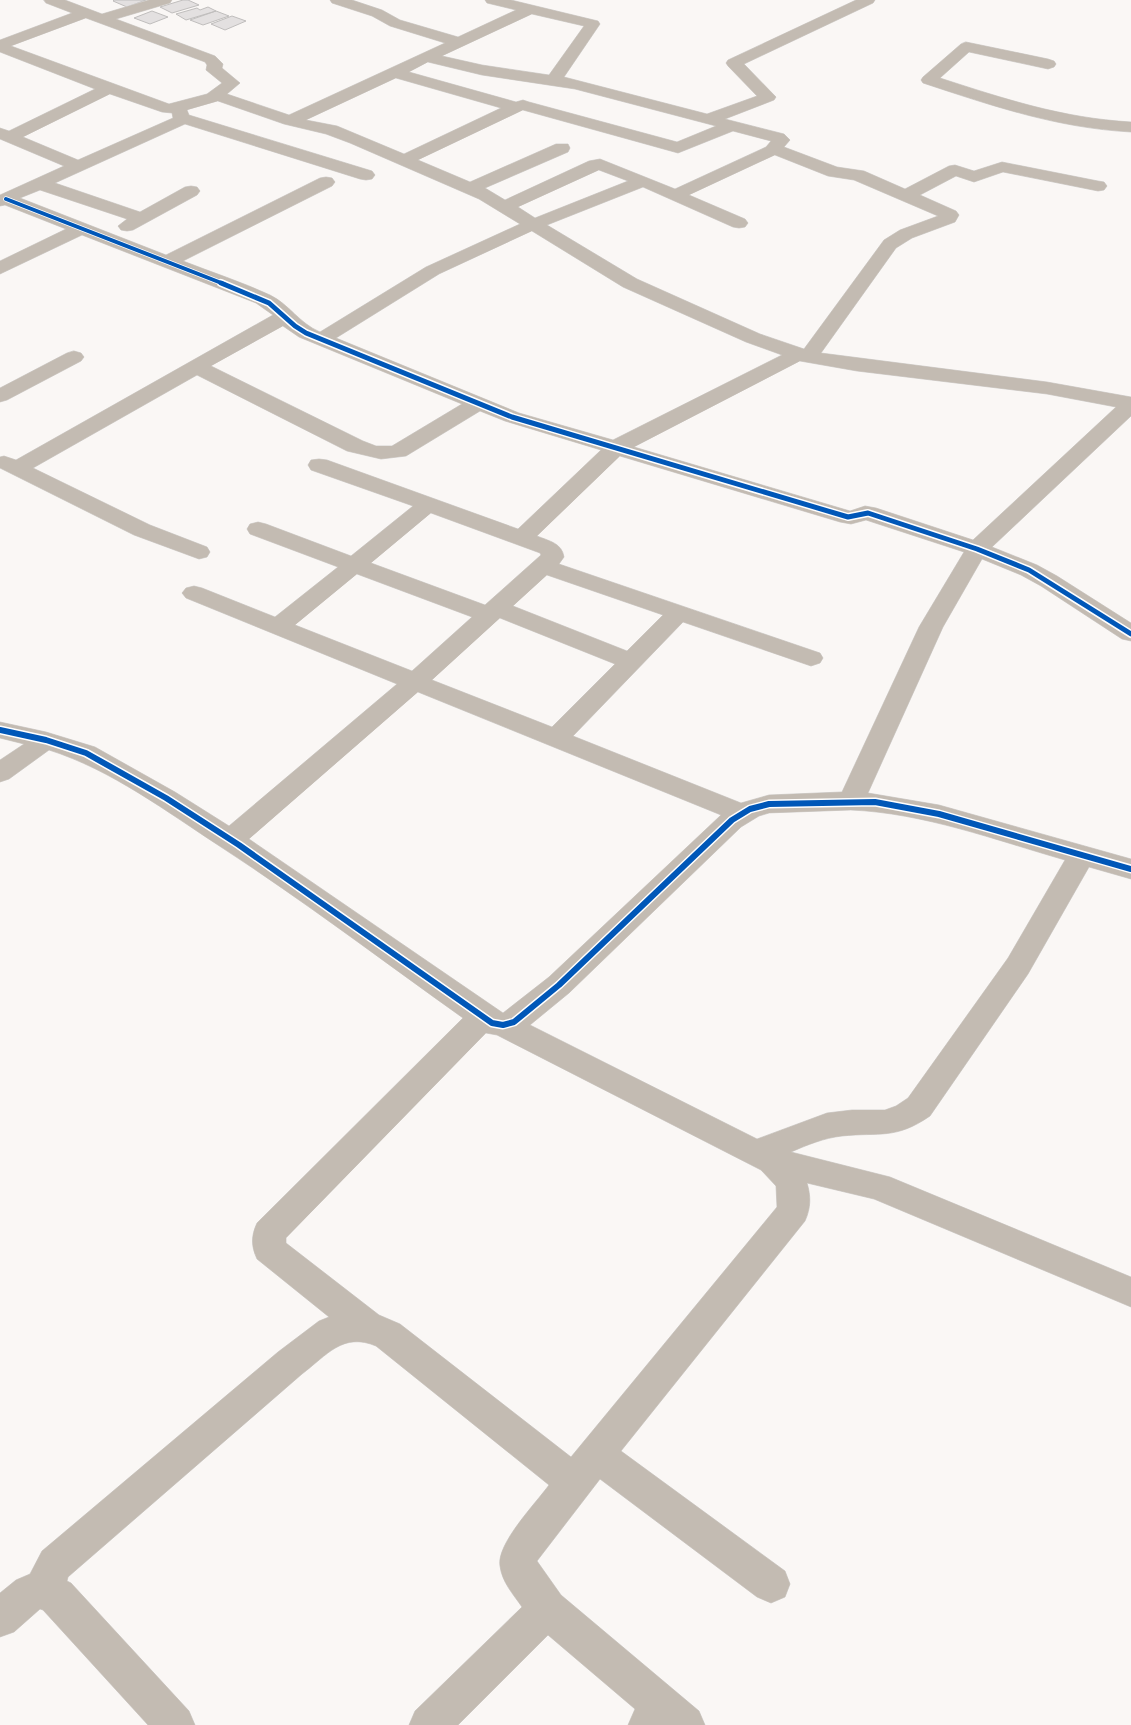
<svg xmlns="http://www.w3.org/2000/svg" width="1131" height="1725" font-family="'PT Serif',serif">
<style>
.building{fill:#e3e0e0;stroke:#c0bebd}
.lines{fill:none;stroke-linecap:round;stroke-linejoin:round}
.street-casing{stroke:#d4d2d0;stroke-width:1}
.street{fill:#c3bbb2;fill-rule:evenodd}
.cycleway-far2-casing{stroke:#fff;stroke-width:5.5}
.cycleway-far1-casing{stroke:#fff;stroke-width:8}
.cycleway-casing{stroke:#fff;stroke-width:9}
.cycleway-far2{stroke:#0057b8;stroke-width:4}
.cycleway-far1{stroke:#0057b8;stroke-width:5}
.cycleway{stroke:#0057b8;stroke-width:6}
</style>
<rect width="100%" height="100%" fill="#faf7f5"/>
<!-- building -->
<path class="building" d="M114,0H146L127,7L113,1Z
M183,0H188L199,5L172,13L160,7Z
M208,7L216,11L186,20L176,14L197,8L200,10Z
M152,11L168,17L150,24L134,18Z
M216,11L229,16L203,25L190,20Z
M232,16L246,21L225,30L211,24Z"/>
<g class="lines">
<defs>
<path id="street" d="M44,0H65L102,14L149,0H172L170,3L116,19L215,56L223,64L222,68L240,83L227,94L289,115L445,43L390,26L372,16L332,3L330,0H352L382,10L400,20L458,37L516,10L487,3L485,0H511L598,21L600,24L564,77L707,114L757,96L728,66L726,63L728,60L856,0H875L873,3L744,64L776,97L774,100L725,119L784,134L790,140L784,147L837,167L864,171L905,189L949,166L955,165L974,171L1002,162L1098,181L1104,182L1107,186L1104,190L1098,191L1003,172L974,182L956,176L920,195L956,211L959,215L955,222L912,238L896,248L821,353L1047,382L1131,397V416L992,547L1037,565L1057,576L1131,623V641L1122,639L1041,586L1021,575L982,559L943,627L868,793L939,805L1131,859V879L1089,867L1028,974L930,1116C895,1140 880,1132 842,1136C824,1138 807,1145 791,1152L890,1177L1131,1277V1307L874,1199L807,1183C811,1196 811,1208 805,1221L621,1451L785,1571L790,1584L785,1597L771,1603L757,1597L600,1479L537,1561L561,1595L699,1711L705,1725H628L635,1709L548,1635L458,1725H409L415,1711L522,1607C513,1594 502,1582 500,1566C496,1544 536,1503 549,1485L376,1346C343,1332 327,1355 302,1374L68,1577L67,1581L71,1583L189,1711L195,1725H148L43,1610L40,1609L14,1632L0,1637V1593L16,1580L30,1574L42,1551L278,1352L319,1321L329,1317L257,1259C251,1246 251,1236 257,1223L463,1018C383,961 304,901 221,847C167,812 112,770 49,750L9,779L0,782V760L24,744L0,738V722L46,732L95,747L175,792L229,826L397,684L186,598L182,593L186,588L194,586L202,588L275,617L338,567L250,534L247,529L250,524L258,522L266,524L351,556L413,506L311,470L308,465L311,460L319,459L327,460L518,529L601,450L505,421L480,411L406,456L381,459L347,451L197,375L33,468L150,525L207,547L210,552L207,557L199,559L134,535L0,468V457L4,456L16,460L273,315L256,303L82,235L0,274V261L66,229L5,205L0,206V195L64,166L0,139V128L9,131L95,89L0,52V40L72,13L46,3ZM532,14L584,26L549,75L482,65L442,56ZM86,18L205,62L207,65L206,70L222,83L207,94L169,104L11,46ZM428,62L482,75L575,89L716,126L677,142L529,102L523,100L516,102L409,72ZM396,78L501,108L404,154L337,126L306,120ZM110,94L162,112L172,113L173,118L78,160L23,137ZM218,101L284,124L326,134L350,143L479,199L520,224L426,267L320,332C299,323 290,305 270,295C242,282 211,272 183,261L332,186L335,182L332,178L326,177L320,178L166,255L20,198L40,190L127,219L118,226L121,230L127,231L133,230L197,195L200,191L197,187L191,186L185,187L140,212L55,183L185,124L360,179L366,180L372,179L375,175L372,171L189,115L187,110ZM523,110L678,153L733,131L771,141L766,147L675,189L600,159L589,161L505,200L485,188L568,152L570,148L568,144H556L470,182L418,160ZM775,155L828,176L854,180L938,216L900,230L884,240L804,349L760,334L637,279L547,225L643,187L733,227L739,228L745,227L748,223L745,219L689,195ZM599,170L628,181L535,218L518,207ZM532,231L623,287L746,342L782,355L613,440L519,413L336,338L439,274ZM283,326L299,337L462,404L392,446H376L363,441L211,366ZM800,361L857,371L1047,394L1116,407L973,540L876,508L865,506L850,511L634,447ZM620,456L840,522L851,524L866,520L964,552L919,627L842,792L769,795L741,803L573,736L683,622L811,666L820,663L823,658L820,653L559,564L564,557C562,543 549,541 537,536ZM431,513L540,553L541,555L485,605L371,563ZM357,574L472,617L412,671L295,625ZM547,575L663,615L627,651L513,606ZM500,618L615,664L552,727L432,680ZM418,692L721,815L549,977L503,1013L249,839ZM851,810C924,813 995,840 1065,860L1008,958L908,1098L896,1106L885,1110H852L827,1113L757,1139L530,1025L569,993L741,827L759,816L769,813ZM486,1033L497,1035L761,1170L776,1186L777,1207L571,1457L400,1324L379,1315L286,1243V1238Z
M966,42L1048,59L1054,61L1056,64L1054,67L1048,69L969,52L940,78C1005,99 1062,118 1131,122V132C1057,128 993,106 923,83L921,80L923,77L961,44Z
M74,351L81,353L84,357L81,361L7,400L0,402V388L67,353Z"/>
</defs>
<!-- street casing -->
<use href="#street" class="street-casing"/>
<!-- street -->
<use href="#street" class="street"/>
<defs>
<path id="cycleway-far2" d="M6,199L224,284"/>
<path id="cycleway-far1" d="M221,283L269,303L295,326L306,333L512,417L848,517L868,513L977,549L1029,570L1131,634"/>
<path id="cycleway" d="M0,730L46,740L86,753L166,798L239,845L492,1023L503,1025L514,1022L559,985L732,820L750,809L769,804L875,802L939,814L1131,869"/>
</defs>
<!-- cycleway-far2 casing -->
<use href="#cycleway-far2" class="cycleway-far2-casing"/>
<!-- cycleway-far1 casing -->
<use href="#cycleway-far1" class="cycleway-far1-casing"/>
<!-- cycleway casing -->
<use href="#cycleway" class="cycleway-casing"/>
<!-- cycleway-far2 -->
<use href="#cycleway-far2" class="cycleway-far2"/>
<!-- cycleway-far1 -->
<use href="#cycleway-far1" class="cycleway-far1"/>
<!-- cycleway -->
<use href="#cycleway" class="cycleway"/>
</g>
</svg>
